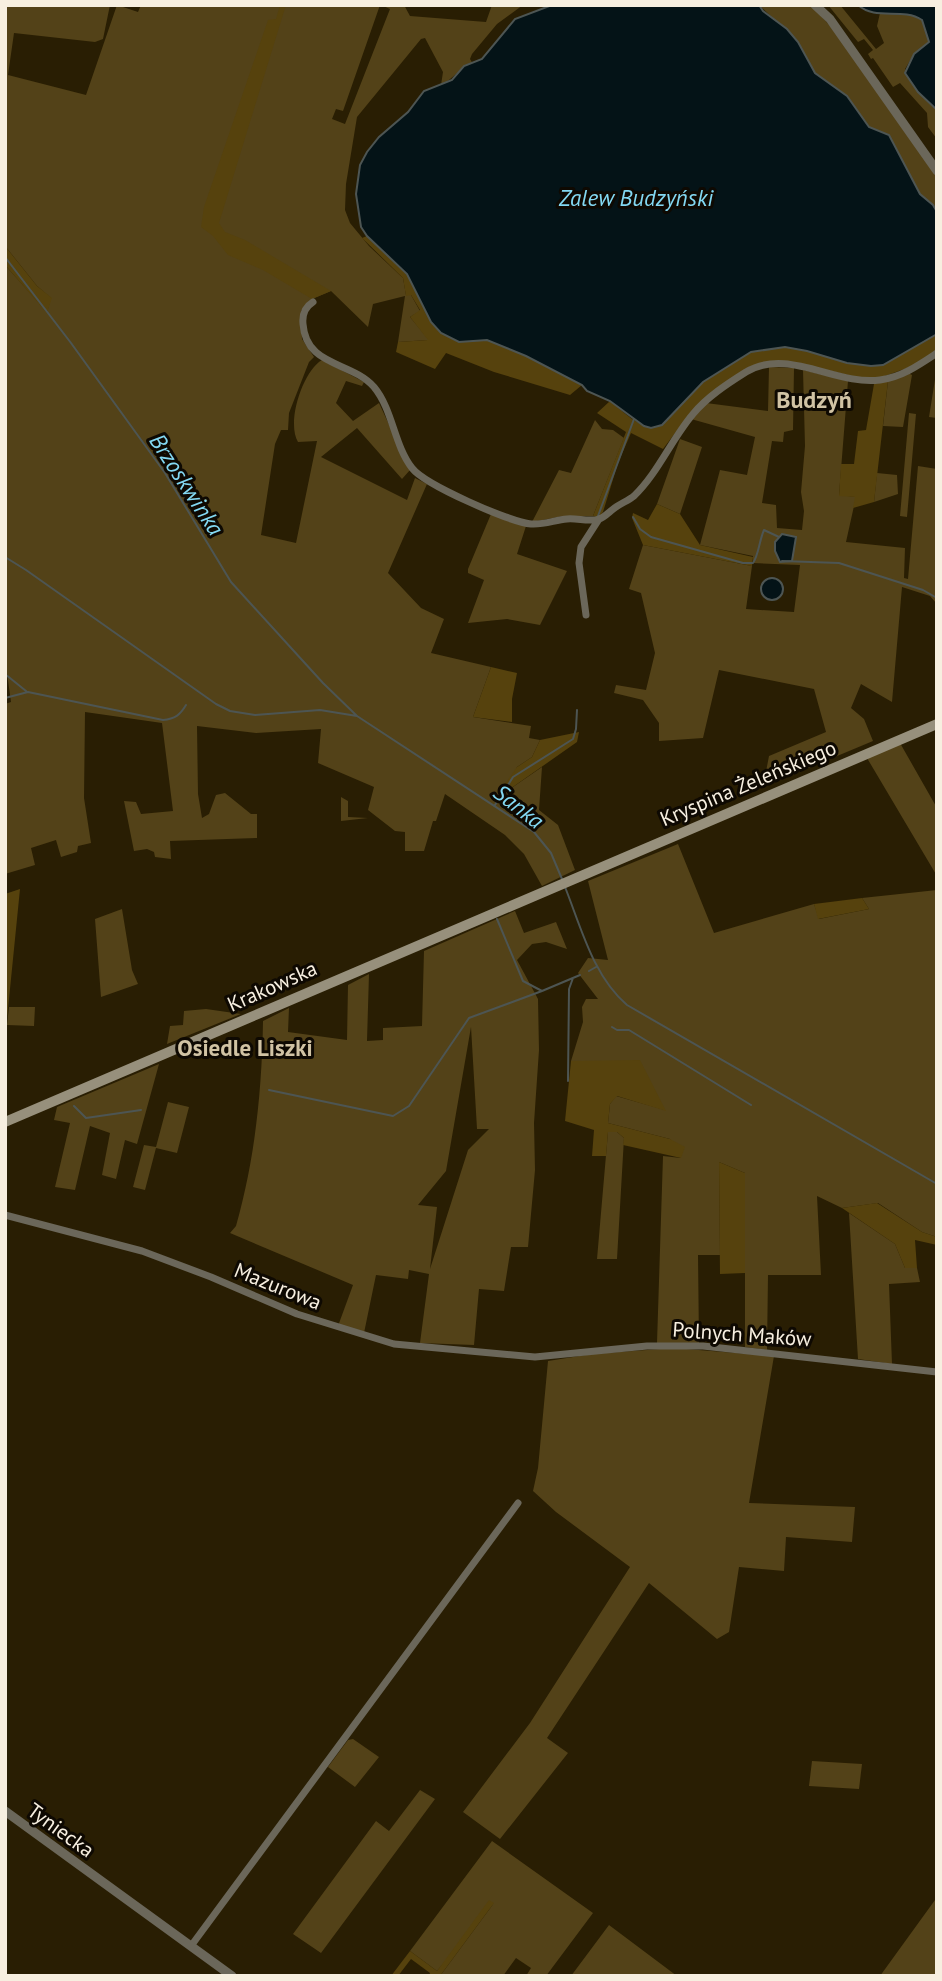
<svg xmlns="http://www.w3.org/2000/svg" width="942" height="1981" font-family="'PT Sans',sans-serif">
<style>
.green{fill:#534218;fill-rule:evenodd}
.forest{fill:#56420d}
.water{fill:#041317;stroke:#4d5553;stroke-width:2}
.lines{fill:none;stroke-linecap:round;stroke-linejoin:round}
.stream{stroke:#4d5553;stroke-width:2}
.minor{stroke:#6b675a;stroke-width:7}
.tertiary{stroke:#6b675a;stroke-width:9}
.secondary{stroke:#97907c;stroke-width:10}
.labels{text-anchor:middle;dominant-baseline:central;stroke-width:6;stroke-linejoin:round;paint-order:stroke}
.street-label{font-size:21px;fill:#f7efe0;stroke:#0e0902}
.water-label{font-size:23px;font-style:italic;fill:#83d8f2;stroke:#0e0902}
.neighbourhood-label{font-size:23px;font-weight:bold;fill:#d1c3a4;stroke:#0e0902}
.quarter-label{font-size:24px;font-weight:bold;fill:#d1c3a4;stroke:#0e0902}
</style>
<rect width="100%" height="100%" fill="#291e03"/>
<!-- green -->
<path class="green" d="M5,5H110L103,39L95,42L14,33L8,75L86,95L117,5L138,12L141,5H380L343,111L336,109L332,119L345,124L390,9L381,5H404L410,16L486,22L492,5H523L497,24L472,54L470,59L473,64C459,67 454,79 441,85L443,72L425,38L421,39L357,117L346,184L345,210L350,223L369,246L403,278L406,295H411L420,311L410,317L429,340L398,342L405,296L373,304L368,327L331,291L312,299L301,311L302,339L314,357L309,362L289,413L288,430H281L275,444L261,535L296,543L317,441L298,442C286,422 303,371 322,360L364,382L362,386L346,381L336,403L353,421L379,403L410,470L402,479L357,428L321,457L407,500L415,478L427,484L388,573L421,608L444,619L431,653L491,667L473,717L531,726L529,738L540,740L532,757L517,767L510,789L542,767L539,810L558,825L575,870L542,886L524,854L505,835L445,794L436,821H433L424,851H405V832L395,831L368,810L374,787L318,763L321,729L256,733L197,726L198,794L202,818L209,814L216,795L225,793L251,814H257V838L170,841L171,859L155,857L154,852L147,849L134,851L124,801L136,802L141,814L173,811L162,723L85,712L84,798L91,843L78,846L77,852L61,857L56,840L31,848L35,865L5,874V704L11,702L5,659V265L47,312L51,298L37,286L5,246Z
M759,5H811L832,28L937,177V212L933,205L920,194L889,135L869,127L847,96L815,73L798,42Z
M828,5H840L876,49L884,43L877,26L880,13L911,15L922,20L929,42L914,54L905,69L918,92L937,110V139L928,127L927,113L900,83L893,87L873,58L871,59L868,54L873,50L864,39L858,42Z
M769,367L794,368L793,430L784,432L783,442L772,441L762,503L776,505L777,528L802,530L804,511L801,492L805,446L803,370L848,381L839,495L856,497L846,542L905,548L904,578L908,579L918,466L937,469V604L930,596L902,587L892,702L861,684L851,708L864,719L873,741L763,787L769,756L826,732L814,689L719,670L703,738L659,741V723L643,700L614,693L616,685L646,690L655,653L641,593L629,589L643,545L752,566L746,609L794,612L800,565L753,563V556L700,545L720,470L747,475L755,437L691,419L706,403L768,411Z
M937,367V418L929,417Z
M908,373L912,375L903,427L883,426L888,381Z
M909,413L916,414L907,517L900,516Z
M595,420L602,429L613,430L624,438L593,516H563L532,522L559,470L571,473Z
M680,439L702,447L680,514L657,504Z
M877,473L897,475L898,494L874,502Z
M491,514L526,526L517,554L567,571L540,625L507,619L468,623L484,580L468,573V569Z
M900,743L937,808V876L867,758Z
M341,797L348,801V817L368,818L341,821Z
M678,844L714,933L814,904L819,919L869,909L862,898L937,890V1237L922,1232L878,1203L842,1208L817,1196L821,1275H768L767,1350L745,1347V1173L719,1162L720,1255H698L699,1343H657L663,1156L681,1158L670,1139L608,1123L610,1104L616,1096L665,1110L571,1061L583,1022L582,1007L586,999H598L578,973L588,958L608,960L588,881Z
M122,909L132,970L138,984L101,997L95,919Z
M515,911L524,933L556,922L567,949L546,942L532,944L517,960L538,999L539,1050L534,1123L535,1170L528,1247H511L504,1291L479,1289L474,1345L420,1343L429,1274L409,1270L408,1279L376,1275L364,1333L338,1326L353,1285L230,1233L236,1226C255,1159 262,1090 263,1021L289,1008L288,1032L347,1040L348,985L369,974L367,1041L383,1040V1028L422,1026L424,951ZM471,1027L477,1129H489L468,1150L430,1269L437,1207L418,1205L446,1171Z
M9,1007H35L34,1026L7,1025Z
M206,1009L241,1014L167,1044L170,1026L183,1025L184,1011Z
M159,1064L137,1144L125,1140L116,1179L102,1175L110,1133L90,1126L75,1190L55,1187L70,1123L54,1120L57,1107Z
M168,1102L189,1107L177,1153L156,1148L145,1190L133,1187L144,1145L156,1147Z
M608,1132H617L624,1138L617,1259H597Z
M849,1213L895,1244L905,1268H917L920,1282L889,1284L892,1364L858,1359Z
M674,1348L774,1356L749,1503L855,1507L852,1542L786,1537L784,1571L739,1567L729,1632L717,1639L649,1583L547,1738L568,1753L500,1839L463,1812L530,1723L630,1567L556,1512L533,1491L538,1468L548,1361L592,1354Z
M353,1739L379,1757L355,1787L328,1767L348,1740Z
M812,1761L862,1764L859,1789L809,1786Z
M420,1790L435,1799L321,1953L293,1934L376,1821L389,1831Z
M492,1841L593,1913L546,1976H526L531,1968L516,1958L503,1976H440L494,1903L437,1971L410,1951Z
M935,1900L937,1976H880Z
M609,1925L677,1976H571Z"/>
<!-- forest -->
<path class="forest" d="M280,5H286L219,223L225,232L245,240L331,291L312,299L263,270L228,255L213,236L201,227L204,207L268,20L276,19Z
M367,236L407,274L441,333L459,342L487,340L526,356L582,385L570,395L494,372L446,353L435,369L396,352L398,342L428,340L410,317L420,310L411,295L406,296L403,278L362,238Z
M5,246L37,286L52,298L47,313L5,265Z
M937,334V350L913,366L879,378L856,377L798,363L747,368L688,416L663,449L631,433L618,463L603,512L599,517L593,516L626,432L597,413L610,401C624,412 643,433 662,425L703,382L751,352L785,347L807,351L847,363L871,366L883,365Z
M888,381L874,502L853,508L855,497L839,496L841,464H854L858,431L866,430L874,384Z
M657,504L680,514L700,545L753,557L752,566L643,545L632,518L633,513L648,520Z
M491,667L517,673L512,699V722L473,717Z
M579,732L577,742L510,789L504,785L517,767L532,757L540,740Z
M20,889L5,1039V894Z
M862,898L869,909L818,919L814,904Z
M640,1060L666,1111L617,1096L610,1104L608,1123L670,1139L685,1147L681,1158L623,1145L624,1138L617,1132H608L606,1156H592L594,1130L565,1121L571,1061Z
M719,1162L745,1173V1273L720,1274Z
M877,1203L922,1232L937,1237V1245L915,1240L917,1268H905L895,1244L842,1208Z
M489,1900L494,1903L440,1976H429L430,1973L411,1959L398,1976H391L410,1951L437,1971Z"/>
<!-- water -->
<path class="water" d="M552,5H759L763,11L787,29L798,42L815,73L847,96L869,127L889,135L920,194L933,205L937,212V334L883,365L871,366L847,363L807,351L785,347L751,352L703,382L662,425L651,428L644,426L610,401L587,391L582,385L526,356L487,340L459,342L441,333L431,322L407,274L367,236L361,227L356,194L360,165L367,152L379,137L408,112L424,91L452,80L464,66L482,59L515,19Z
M858,5H937V110L918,92L905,73L914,54L929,42L922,20C902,7 876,21 858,5Z
M782,534L796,537L792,561L780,562L775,551V542Z
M761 589a11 11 0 1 1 22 0a11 11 0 1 1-22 0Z"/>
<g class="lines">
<!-- stream -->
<path class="stream" d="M5,257L71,343L165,473L231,582L323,683L357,716
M598,516L634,419
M633,517L640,529L651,537L743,563H753C759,554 759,541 764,530L779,537
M5,557L26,570L216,704L230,711L255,715L320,710L357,716L534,832L551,853L562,879
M782,561L839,563L923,590L937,598
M5,674L26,691
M5,698L28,692L163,720C175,719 180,715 186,705
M508,785L513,777L573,739L576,729L577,710
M495,805L501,795
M565,887C581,927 593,976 627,1005L937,1184
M497,919L523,981L542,991L580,975
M589,971L596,967
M612,1027L617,1030H629L751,1105
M568,1081L569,989L573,978
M269,1090L393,1116L409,1106L469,1018L542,991
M74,1106L86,1118L141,1110"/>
<!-- minor -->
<path class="minor" d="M313,302C305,307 302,314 303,324C306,367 351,361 374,387C393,410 394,445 412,468C425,485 510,522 531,524C544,525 555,520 567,519C577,518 590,522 599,519C604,518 611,510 616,507C622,503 629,500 634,496C658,473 671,440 693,414C707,397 727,384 746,372C788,347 836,386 880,380C902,377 919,365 937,353
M586,615L579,563L581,547L599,519
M5,1215L142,1251L211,1277L297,1314L394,1344L535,1357L647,1346H703L937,1372
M191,1946L518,1503"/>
<!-- tertiary -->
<path class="tertiary" d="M815,5L830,19L937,171
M5,1811L232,1976"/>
<!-- secondary -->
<path class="secondary" d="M5,1122L937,724"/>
</g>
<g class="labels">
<!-- street labels -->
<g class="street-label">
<text transform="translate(748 783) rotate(-23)">Kryspina Żeleńskiego</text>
<text transform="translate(272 986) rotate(-24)">Krakowska</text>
<text transform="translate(278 1286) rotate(22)">Mazurowa</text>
<text transform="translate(742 1334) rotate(4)">Polnych Maków</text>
<text transform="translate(61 1830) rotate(36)">Tyniecka</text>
</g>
<!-- water labels -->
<g class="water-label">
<text x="636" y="197">Zalew Budzyński</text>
<text transform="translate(187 484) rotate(57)">Brzoskwinka</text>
<text transform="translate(519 806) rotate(38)">Sanka</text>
</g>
<!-- neighbourhood labels -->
<g class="neighbourhood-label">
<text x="245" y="1047">Osiedle Liszki</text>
</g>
<!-- quarter labels -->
<g class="quarter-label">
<text x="814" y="399">Budzyń</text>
</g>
</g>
<!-- border -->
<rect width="942" height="1981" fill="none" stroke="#f7efe0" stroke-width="14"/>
</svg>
